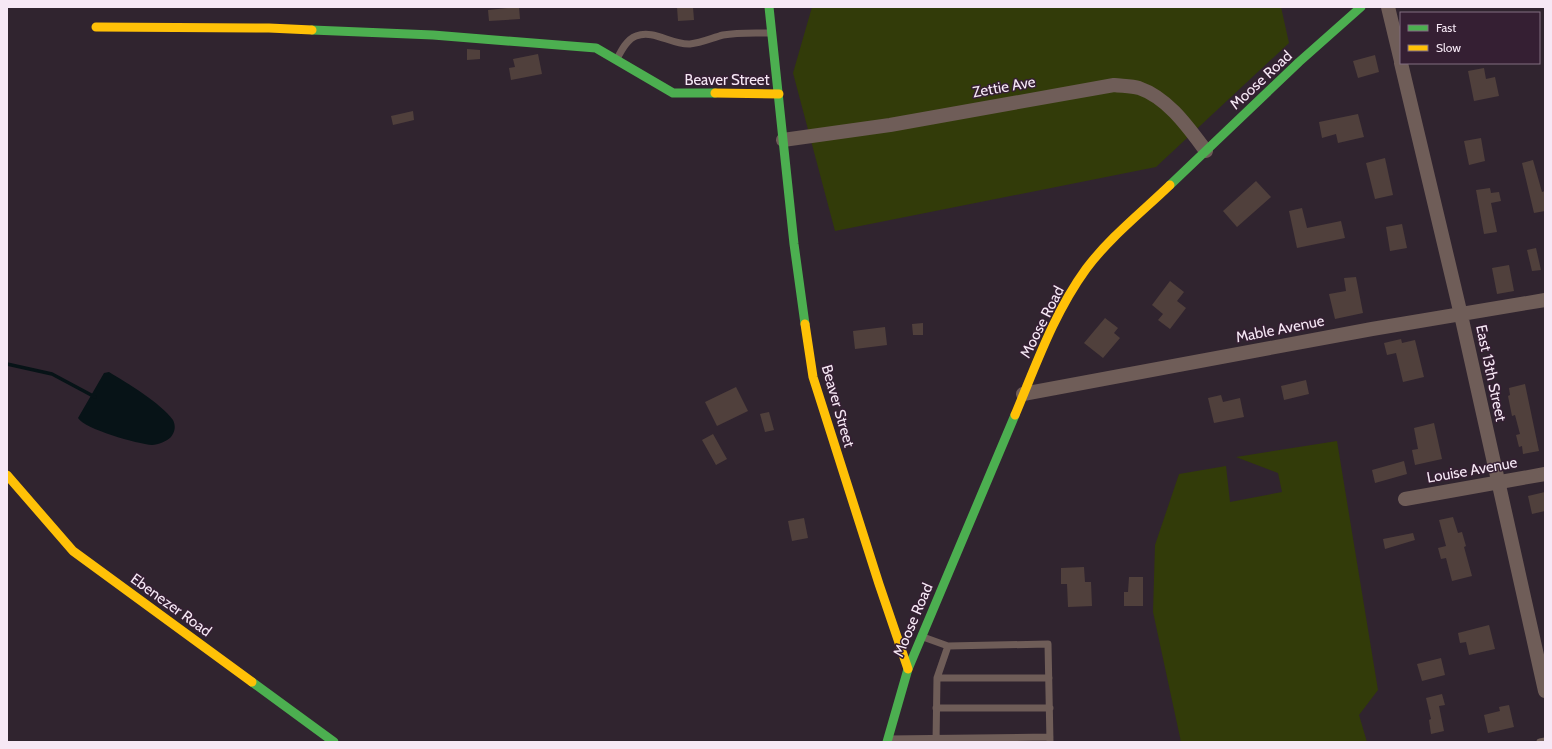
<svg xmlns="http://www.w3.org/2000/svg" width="1552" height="749" font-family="Cabin,sans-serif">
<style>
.green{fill:#323b09}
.water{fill:#071317}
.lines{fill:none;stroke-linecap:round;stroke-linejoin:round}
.stream{stroke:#071317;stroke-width:3.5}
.building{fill:#50403c}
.lane{stroke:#6f5d58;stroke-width:7}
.street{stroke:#6f5d58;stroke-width:14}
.fast{stroke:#4caf50;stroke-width:9}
.slow{stroke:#ffc107;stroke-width:9}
.labels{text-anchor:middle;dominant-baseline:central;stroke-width:3;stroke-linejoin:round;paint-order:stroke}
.street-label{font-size:15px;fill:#f6e8f5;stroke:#351f33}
</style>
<rect width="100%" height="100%" fill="#30242f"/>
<!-- green -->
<path class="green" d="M812,7H1281L1289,43L1156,167L835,231L793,73Z
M1337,441L1378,690L1359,715L1367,742H1181L1153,612L1155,545L1179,474L1226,466L1230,502L1282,492L1278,473L1236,457Z"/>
<!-- water -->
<path class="water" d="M109,372C127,383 161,403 173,420C176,426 175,432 171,437C167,441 158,445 152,445C138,444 84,429 78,418L104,373Z"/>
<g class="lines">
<!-- stream -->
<path class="stream" d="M7,364L52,374L95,397"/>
</g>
<!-- building -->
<path class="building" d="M519,7L520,19L489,21L488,10Z
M677,7H693L694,20L678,21Z
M467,49L480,50V59L467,60Z
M538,54L542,74L511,80L509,68L515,67L513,59Z
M1375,55L1379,72L1358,78L1353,61Z
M1484,68L1486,79L1495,77L1499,96L1474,101L1468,71Z
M413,111L414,120L393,125L391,116Z
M1358,114L1364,137L1338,143L1336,134L1322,138L1319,122Z
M1481,138L1485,161L1469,165L1464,141Z
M1385,158L1393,195L1375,199L1366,163Z
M1533,160L1542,192L1545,191V211L1534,213L1522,163Z
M1256,181L1271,197L1237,227L1223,211Z
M1490,188L1491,193L1499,192L1501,201L1491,203L1497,232L1484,234L1476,190Z
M1302,208L1307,228L1341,221L1345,238L1297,248L1289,211Z
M1402,224L1407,248L1390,251L1386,227Z
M1536,248L1541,270L1532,271L1527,250Z
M1509,265L1514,291L1497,294L1492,268Z
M1356,277L1363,313L1335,319L1329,294L1346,291L1344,278Z
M1170,281L1184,292L1177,301L1186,308L1170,329L1158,320L1163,314L1152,305Z
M1105,318L1118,328L1114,333L1120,338L1103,358L1084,343Z
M923,323V335H913L912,324Z
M885,327L887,345L855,349L853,331Z
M1401,339L1402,343L1415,340L1424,377L1403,382L1396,353L1387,355L1384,343Z
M1306,380L1309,394L1284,400L1281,386Z
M1525,384L1539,451L1523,454L1522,446L1519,447L1516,435L1520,434L1515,415L1512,416L1508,396L1510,395L1509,388Z
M736,387L748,411L717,426L705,402Z
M1221,395L1223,402L1240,398L1244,417L1214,423L1208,398Z
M769,412L774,430L765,432L760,414Z
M1434,423L1442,459L1415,465L1412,450L1418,449L1414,428Z
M713,434L727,459L716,465L702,440Z
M1404,461L1407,474L1375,483L1372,470Z
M1545,492V511L1532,514L1528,496Z
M1453,517L1458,533L1462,532L1466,546L1464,547L1472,576L1452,581L1446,558L1441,559L1438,548L1446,546L1439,520Z
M804,518L808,538L792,541L788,521Z
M1413,533L1415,540L1385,549L1383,539Z
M1084,567L1085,582H1091L1092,606L1068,607L1067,584H1061V568Z
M1129,577H1143V606H1124V592H1128Z
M1489,625L1495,649L1469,655L1466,642L1460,643L1458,633Z
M1441,658L1445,675L1422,681L1417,664Z
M1442,694L1445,705L1439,706L1444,731L1431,734L1429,720L1431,719L1426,698Z
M1509,705L1514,727L1488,733L1484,715L1500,711L1499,707Z"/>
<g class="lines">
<!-- lane -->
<path class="lane" d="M617,59C621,51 627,39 636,36C654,29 671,45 690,44C701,43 712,38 723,35C739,32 755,33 772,33
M923,637L948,646L1048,644L1050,742
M937,678H1049
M936,708H1050
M888,739L1050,737
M936,742L937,678L948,646
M1540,742L1545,741"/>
<!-- street -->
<path class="street" d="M1388,7L1401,61
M1401,63L1461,315L1545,691
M783,140L890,125L1114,85C1122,86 1132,86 1139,88C1168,98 1188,127 1206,151
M1023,394L1372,329L1545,300
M1405,499L1545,474"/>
<!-- fast -->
<path class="fast" d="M769,7L794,244L805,324
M312,30L433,35L596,48L673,93H715
M1170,185L1299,62L1361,7
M252,682L334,742
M887,742L908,669L1015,415"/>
<!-- slow -->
<path class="slow" d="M96,27L269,28L312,30
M715,93L779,94
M805,324L813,377L879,584L908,669
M1015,415C1036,365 1054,313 1086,269C1109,238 1142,212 1170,185
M7,475L73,551L252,682"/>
</g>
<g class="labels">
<!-- street labels -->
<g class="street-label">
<text x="727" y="80">Beaver Street</text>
<text transform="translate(1261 80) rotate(-43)">Moose Road</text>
<text transform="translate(1004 87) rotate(-10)">Zettie Ave</text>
<text transform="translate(1042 322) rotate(-63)">Moose Road</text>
<text transform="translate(1280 329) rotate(-11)">Mable Avenue</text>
<text transform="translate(1491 373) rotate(78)">East 13th Street</text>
<text transform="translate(838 406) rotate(74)">Beaver Street</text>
<text transform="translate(1472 470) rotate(-10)">Louise Avenue</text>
<text transform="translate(171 605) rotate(36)">Ebenezer Road</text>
<text transform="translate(913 620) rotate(-67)">Moose Road</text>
</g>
</g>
<!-- border -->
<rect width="1552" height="749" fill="none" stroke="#f6e8f5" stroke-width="16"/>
<!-- legend -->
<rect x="1400" y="12" width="140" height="52" fill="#351f33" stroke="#826f81"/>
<rect x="1408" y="25" width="20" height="6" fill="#4caf50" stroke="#826f81"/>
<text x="1436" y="32" font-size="12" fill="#f6e8f5">Fast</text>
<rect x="1408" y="45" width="20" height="6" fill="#ffc107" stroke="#826f81"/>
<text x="1436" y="52" font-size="12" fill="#f6e8f5">Slow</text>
</svg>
